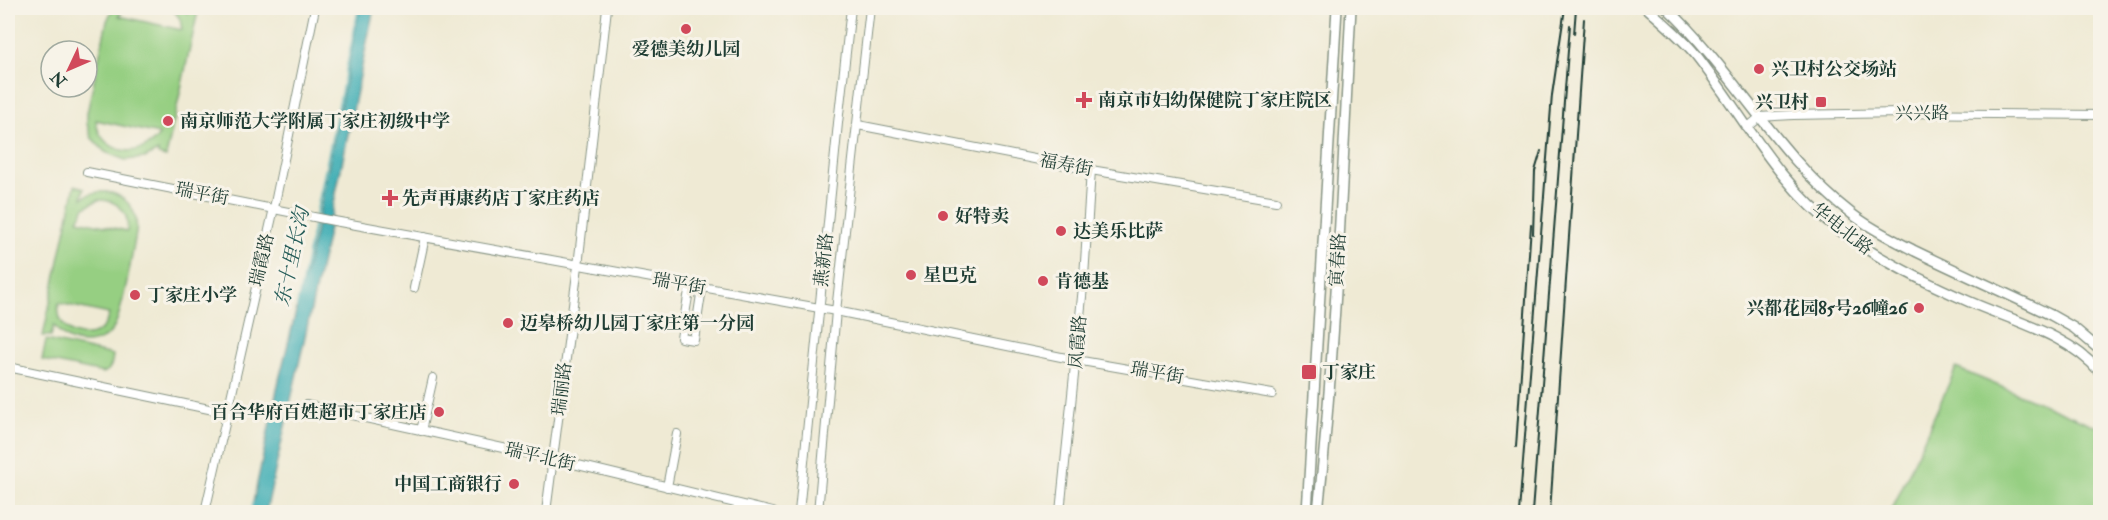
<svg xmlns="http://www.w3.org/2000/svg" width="2108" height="520" font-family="'IM FELL Double Pica','Noto Serif SC',serif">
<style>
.green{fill:#96cf82;stroke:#5a865b;stroke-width:1.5;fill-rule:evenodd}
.water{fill:#3aacb3;stroke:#2c7474;stroke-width:1.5}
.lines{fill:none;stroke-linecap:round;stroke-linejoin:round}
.stream{stroke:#3aacb3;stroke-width:2}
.minor-casing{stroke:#879484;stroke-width:10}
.major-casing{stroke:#879484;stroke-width:12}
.minor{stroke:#fff;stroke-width:8}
.major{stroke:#fff;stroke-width:9}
.rail{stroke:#1f3d34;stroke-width:2}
.poi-dot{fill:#d1495b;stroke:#f7f3e8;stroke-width:2}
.labels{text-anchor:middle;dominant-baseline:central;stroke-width:6;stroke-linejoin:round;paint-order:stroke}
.poi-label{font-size:18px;font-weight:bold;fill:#1f3d34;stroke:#f7f3e8;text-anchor:start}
.street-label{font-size:18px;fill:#1f3d34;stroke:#f7f3e8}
.water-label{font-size:20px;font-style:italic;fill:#275e5a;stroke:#f7f3e8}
</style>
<rect width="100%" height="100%" fill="#f7f3e8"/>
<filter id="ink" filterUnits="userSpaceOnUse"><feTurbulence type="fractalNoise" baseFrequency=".0167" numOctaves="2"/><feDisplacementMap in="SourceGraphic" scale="12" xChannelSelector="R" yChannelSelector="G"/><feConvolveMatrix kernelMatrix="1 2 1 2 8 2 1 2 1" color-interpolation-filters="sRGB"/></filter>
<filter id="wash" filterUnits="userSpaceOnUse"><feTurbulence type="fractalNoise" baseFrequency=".008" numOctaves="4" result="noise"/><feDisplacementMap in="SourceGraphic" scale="24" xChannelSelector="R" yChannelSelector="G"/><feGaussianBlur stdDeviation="1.35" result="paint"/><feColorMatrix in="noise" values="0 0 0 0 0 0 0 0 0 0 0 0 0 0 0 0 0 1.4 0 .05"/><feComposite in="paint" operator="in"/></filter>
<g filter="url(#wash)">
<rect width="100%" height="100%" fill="#efead4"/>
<!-- green -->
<path class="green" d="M113,8H125L119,16L182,30L180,19L172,8H184L188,14L190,9L198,11L166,157L158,155V151L145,158L125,160L105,152L91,137L87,124V113L107,21ZM96,120L159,134V135C141,161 99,154 96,120Z
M75,185L84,188L82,198C109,181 141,201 136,233C132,255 123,313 113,329C107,338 96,343 85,343C71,343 61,336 54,325L51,336H43ZM98,200C117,199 130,212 127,231L78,220L85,207ZM59,303L109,314C103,348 53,339 59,303Z
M46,340L113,355C112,362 112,370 103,373L42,360Z
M1956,368L2100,428V512H1891Z"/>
<!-- water -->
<path class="water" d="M360,8H374L326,242L266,512H251L279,380L315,234Z"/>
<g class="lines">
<!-- stream -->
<path class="stream" d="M297,307L359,8
M251,512L253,503"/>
</g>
</g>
<g filter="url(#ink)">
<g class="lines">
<defs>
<path id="minor" d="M858,125L1091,170L1276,201
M1747,128L1760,117L1793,115L1900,113L2100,115
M87,172L334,221L836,311L1076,360L1272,394
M690,285L681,338L694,340L702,288
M414,288L425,237
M8,367L228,413
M306,405L553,459L773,512
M421,431L433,378
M667,487L677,434
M205,512L274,208L315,8
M546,512L578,266L607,8
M799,512L838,123L851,8
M818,512L836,311L870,8
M1060,512L1084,277L1091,170"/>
<path id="major" d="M1647,8C1664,23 1682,38 1696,55C1743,115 1776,183 1839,230C1879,260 1924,282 1970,302C2013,321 2068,334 2100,372
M1667,8C1734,71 1778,157 1852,214C1871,229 1894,240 1915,251C1960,273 2006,293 2051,315L2074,328L2100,350
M1307,512L1337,8
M1318,512C1336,345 1342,176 1351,8"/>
</defs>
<!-- minor casing -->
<use href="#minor" class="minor-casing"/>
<!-- major casing -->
<use href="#major" class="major-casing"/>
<!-- minor -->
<use href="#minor" class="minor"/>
<!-- major -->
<use href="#major" class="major"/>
<!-- rail -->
<path class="rail" d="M1574,34L1576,8
M1533,234L1535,171L1541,151
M1516,447L1531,225
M1519,512L1552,95L1565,8
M1532,512L1570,25
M1550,512L1584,19"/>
</g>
</g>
<!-- markers -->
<g class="poi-dot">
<circle cx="686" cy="29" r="6"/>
<circle cx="1759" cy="69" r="6"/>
<path d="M1081 91h6v6h6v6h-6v6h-6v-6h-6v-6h6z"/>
<rect x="1815" y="96" width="12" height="12" rx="3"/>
<circle cx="168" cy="121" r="6"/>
<path d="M387 189h6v6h6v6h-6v6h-6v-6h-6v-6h6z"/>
<circle cx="943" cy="216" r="6"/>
<circle cx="1061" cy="231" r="6"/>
<circle cx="911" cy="275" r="6"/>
<circle cx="1043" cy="281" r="6"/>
<circle cx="135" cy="295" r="6"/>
<circle cx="1919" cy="308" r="6"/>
<circle cx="508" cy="323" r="6"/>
<rect x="1301" y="364" width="16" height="16" rx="3"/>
<circle cx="439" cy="412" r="6"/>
<circle cx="514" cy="484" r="6"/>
</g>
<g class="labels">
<!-- poi labels -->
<g class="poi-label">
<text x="686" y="49" text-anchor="middle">爱德美幼儿园</text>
<text x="1771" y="69">兴卫村公交场站</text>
<text x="1098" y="100">南京市妇幼保健院丁家庄院区</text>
<text x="1809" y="102" text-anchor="end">兴卫村</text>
<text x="180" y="121">南京师范大学附属丁家庄初级中学</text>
<text x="402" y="198">先声再康药店丁家庄药店</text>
<text x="955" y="216">好特卖</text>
<text x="1073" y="231">达美乐比萨</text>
<text x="923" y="275">星巴克</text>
<text x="1055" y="281">肯德基</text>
<text x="147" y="295">丁家庄小学</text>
<text x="1907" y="308" text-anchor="end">兴都花园85号26幢26</text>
<text x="520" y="323">迈皋桥幼儿园丁家庄第一分园</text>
<text x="1322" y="372">丁家庄</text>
<text x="427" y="412" text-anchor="end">百合华府百姓超市丁家庄店</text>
<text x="502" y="484" text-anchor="end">中国工商银行</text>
</g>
<!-- street labels -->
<g class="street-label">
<text x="1922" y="113">兴兴路</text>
<text transform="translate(1066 165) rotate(11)">福寿街</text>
<text transform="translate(202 194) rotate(11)">瑞平街</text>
<text transform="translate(1842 229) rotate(38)">华电北路</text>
<text transform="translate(262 260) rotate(-77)">瑞霞路</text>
<text transform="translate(824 260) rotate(-84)">燕新路</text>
<text transform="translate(1338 260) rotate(-87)">寅春路</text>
<text transform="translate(679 284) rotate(10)">瑞平街</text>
<text transform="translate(1078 342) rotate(-85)">凤霞路</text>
<text transform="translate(1157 373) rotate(10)">瑞平街</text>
<text transform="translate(562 389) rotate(-83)">瑞丽路</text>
<text transform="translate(540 457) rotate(13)">瑞平北街</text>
</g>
<!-- water labels -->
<g class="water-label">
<text transform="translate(292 257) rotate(-78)">东十里长沟</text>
</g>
</g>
<!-- margin -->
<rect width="2108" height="520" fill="none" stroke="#f7f3e8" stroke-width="30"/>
<!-- north arrow -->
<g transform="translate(69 69) rotate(226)"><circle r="28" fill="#f7f3e8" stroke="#a1aaa0" stroke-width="1.5"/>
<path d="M0-4.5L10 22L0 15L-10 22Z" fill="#d1495b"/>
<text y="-9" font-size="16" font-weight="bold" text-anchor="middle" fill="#1f3d34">N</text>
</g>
</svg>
